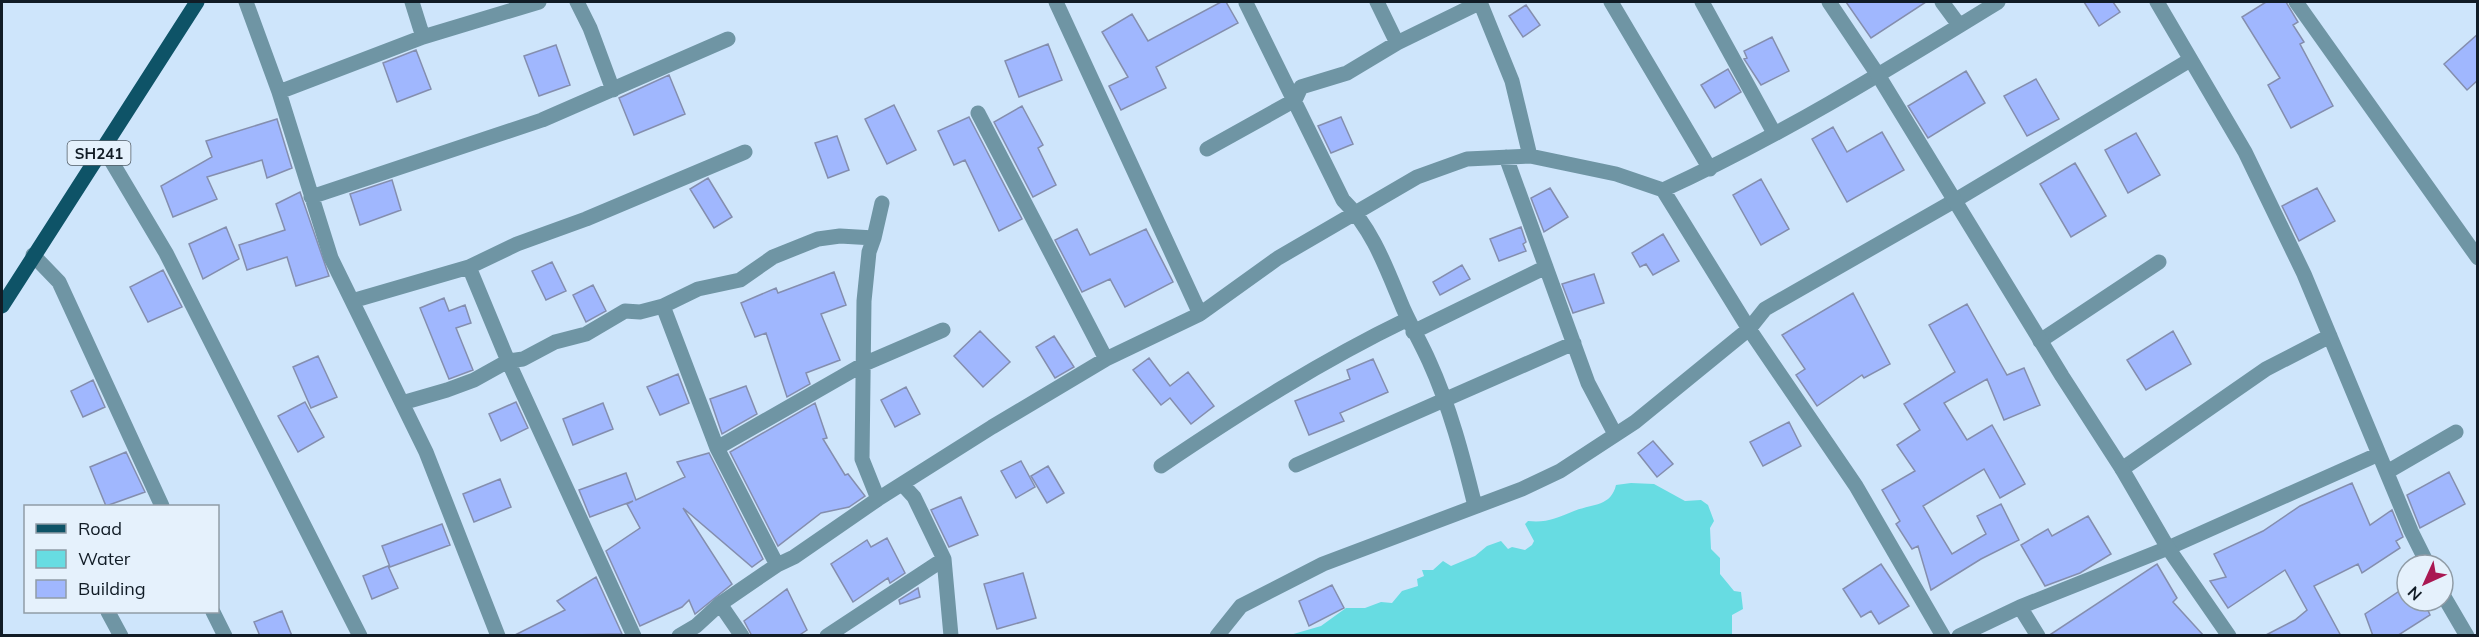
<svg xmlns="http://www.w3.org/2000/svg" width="2479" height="637" font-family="Mulish,sans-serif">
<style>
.water{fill:#67dce2}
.building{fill:#a0b7fe;stroke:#848eae;stroke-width:1.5}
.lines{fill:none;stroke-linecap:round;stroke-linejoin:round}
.minor{stroke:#6f95a4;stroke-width:15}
.tertiary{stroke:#6f95a4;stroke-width:15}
.primary{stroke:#0e5367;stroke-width:15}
.labels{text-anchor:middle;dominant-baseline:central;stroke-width:5;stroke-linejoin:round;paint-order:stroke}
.shield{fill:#e5f1fc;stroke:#515c66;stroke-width:1.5}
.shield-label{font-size:15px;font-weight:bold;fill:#111c26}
</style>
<rect width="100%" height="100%" fill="#cee5fb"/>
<!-- water -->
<path class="water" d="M1631,483L1654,484L1685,501L1701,500L1708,505L1714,521L1710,528L1711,549L1720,558V574L1734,591L1741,592L1743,609L1732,615V635H1290L1321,626L1346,608H1365L1381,602L1392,603L1402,591L1418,586L1417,579L1424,576L1422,570H1433L1443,561L1451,566L1475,556L1487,546L1501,541L1508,549L1512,547L1525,550L1532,545L1534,541L1525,524L1528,521C1547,523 1556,518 1574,511C1591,504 1611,507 1616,485Z"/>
<!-- building -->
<path class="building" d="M1221,2H1226L1238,23L1156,67L1166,88L1121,110L1109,86L1128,77L1102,32L1132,14L1148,41Z
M1846,2H1926L1871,38Z
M2084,2H2113L2120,12L2099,26Z
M2266,2H2286L2298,22L2293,25L2304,42L2300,44L2333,106L2291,128L2268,85L2280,78L2242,17Z
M1526,5L1540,25L1523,37L1509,16Z
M2478,34V80L2467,90L2444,64Z
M1772,37L1789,71L1761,85L1744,59L1747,58L1744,51Z
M1048,44L1062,80L1019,97L1005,61Z
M556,45L570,85L539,96L524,56Z
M416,50L431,89L397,102L383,63Z
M1728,69L1741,92L1715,108L1701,85Z
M1966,71L1985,103L1928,138L1908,106Z
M669,75L685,114L634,135L619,98Z
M2036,79L2059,119L2027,136L2004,96Z
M894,105L916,150L887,164L865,119Z
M1022,106L1043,145L1038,148L1056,185L1033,197L994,122Z
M969,117L1022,219L999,231L965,160L954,165L938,131Z
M1341,117L1353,144L1331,153L1318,126Z
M277,119L292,168L267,178L262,160L207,177L217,199L173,217L161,186L212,157L206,141Z
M1833,127L1847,152L1882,132L1904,170L1847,202L1812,139Z
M2136,133L2160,175L2128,193L2105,150Z
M837,136L849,170L828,178L815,143Z
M2075,163L2106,216L2071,237L2040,184Z
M708,178L732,217L714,228L690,189Z
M1761,179L1789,229L1761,245L1733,195Z
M392,180L401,210L360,225L350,194Z
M1550,188L1568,217L1544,232L1531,198Z
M2317,188L2335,221L2299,241L2282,206Z
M300,192L329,276L296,286L287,257L247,270L239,245L285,230L276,204Z
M226,227L239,259L203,279L189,244Z
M1521,227L1526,242L1523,244L1526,251L1499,261L1490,239Z
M1077,229L1090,255L1146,229L1173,282L1125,307L1110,279L1082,292L1055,240Z
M1663,234L1679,261L1653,275L1646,264L1640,267L1632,253Z
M552,262L566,291L546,300L532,271Z
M1462,265L1470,279L1440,295L1433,282Z
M163,270L182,307L148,322L130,287Z
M834,272L846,305L821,314L840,360L806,373L810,384L787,397L766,333L755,337L741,303L776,288L778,293Z
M1594,274L1604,303L1573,313L1562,284Z
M593,285L606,311L586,322L573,295Z
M1853,293L1890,364L1864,378L1862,375L1817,406L1796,375L1805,369L1782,335Z
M444,298L449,311L465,305L471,323L456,328L473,370L449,379L420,308Z
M1967,304L2007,375L2024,368L2040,405L2004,420L1987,379L1944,403L1967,440L1992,425L2025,484L2000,498L1984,469L1923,506L1952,554L1986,534L1977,516L2001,504L2019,540L1981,559L1931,590L1918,546L1912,549L1896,524L1900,521L1882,490L1915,471L1897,445L1920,430L1904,404L1955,372L1929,325Z
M980,331L1010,362L983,387L954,356Z
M2173,331L2191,364L2146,390L2127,360Z
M1054,336L1074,367L1055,378L1036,347Z
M318,356L337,397L311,408L293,367Z
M1149,358L1170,386L1188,372L1214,406L1191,424L1170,398L1161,405L1133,370Z
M1373,359L1388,392L1340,413L1344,421L1309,435L1295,401L1350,379L1347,370Z
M678,374L689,403L660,415L647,387Z
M93,380L105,407L83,417L71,391Z
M746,386L757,414L722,434L710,399Z
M906,387L920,414L895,427L881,400Z
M305,402L324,437L298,452L278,416Z
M516,402L528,428L501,441L489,414Z
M603,403L613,429L573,445L563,419Z
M815,403L827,438L823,439L845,475L848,474L865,496L849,507L821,513L778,546L730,452Z
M1789,422L1801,446L1763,466L1750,442Z
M1653,441L1673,464L1657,477L1638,453Z
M126,452L145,492L106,506L90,467Z
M709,453L763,559L752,567L683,508L732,584L695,614L689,600L682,607L640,626L606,551L640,528L627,504L633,501L590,517L579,490L626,473L636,500L685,477L677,462Z
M1021,461L1035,487L1016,498L1001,471Z
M1048,466L1064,493L1047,503L1031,476Z
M2449,472L2465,504L2420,528L2407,495Z
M500,479L511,507L474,522L463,494Z
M2352,483L2370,525L2392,510L2403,537L2396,541L2400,548L2362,573L2358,564L2314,586L2341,636H2264L2295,620L2307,610L2285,570L2228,608L2210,581L2226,577L2214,554L2263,531L2300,506Z
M961,497L978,535L949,547L931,510Z
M2088,516L2111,554L2080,573L2045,586L2021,545L2048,529L2052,536Z
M442,524L450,545L390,567L382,546Z
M887,538L905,573L890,583L888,578L853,602L831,564L867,540L871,547Z
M1881,564L1909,606L1879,624L1871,611L1861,617L1843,589Z
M2157,564L2177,598L2173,602L2204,636H2048Z
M388,566L398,588L372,599L363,576Z
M1023,573L1036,618L997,629L984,584Z
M596,577L622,634L513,636L565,610L557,601Z
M1332,585L1344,608L1309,626L1299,601Z
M2407,586V601H2424L2430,615L2397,636H2373L2365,614Z
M918,588L920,597L900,604L899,600Z
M787,589L807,630L798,636H752L744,621Z
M282,611L292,636H260L254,622Z"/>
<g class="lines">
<!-- minor -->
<path class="minor" d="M246,2L279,92L331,258L426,452L498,636
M412,2L423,37
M577,2L590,28L613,90
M1056,2L1200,314
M1377,2L1397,43
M1480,2L1512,81L1530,156
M1611,2L1710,169
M1702,2L1774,133
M1942,2L1959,25
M2157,2L2245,152L2304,274L2411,531L2428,565
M2296,2L2478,258
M1246,3L1343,200C1373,229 1387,270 1403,308C1411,326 1421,343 1429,361C1450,407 1463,457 1475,506
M279,92L423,37L539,2
M978,113L1106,359
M103,147L166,253L360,636
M1207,149L1295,100L1301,87L1347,73L1397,43L1481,2
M1506,157L1588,383L1615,434
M1663,190L1749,329L1856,486L1943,636
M311,197L542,120L728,39
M33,255L59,282L162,506
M469,267L508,361L634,636
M352,301L469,267L517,244L586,219L745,152
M663,306L717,448L777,565
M1413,332L1546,267
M2040,341L2159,262
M402,403L447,390L474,380L508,361L523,359L555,342L586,334L625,311L640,312L663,306L698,289L740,280L773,257L818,239L840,236L874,238
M717,448L864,364L943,330
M1296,465L1574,343
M1161,466C1241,412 1321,361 1408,319
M2122,469L2266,369L2330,336
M2387,472L2456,432
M903,485L914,497L944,559L951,636
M878,499L862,459L864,301L869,252L874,238L882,203
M2443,595L2467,636
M720,604L742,636
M2020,607L2038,636
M108,612L121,636
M213,612L225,636
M679,636L696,626L720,604L777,565L794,557L878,499L992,427L1106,359L1200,314L1278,258L1417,177L1467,159L1530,156L1616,174L1663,190C1779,137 1889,69 1998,2
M827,636L944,559
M1217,636L1241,606L1323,564L1522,489L1560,471L1635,422L1749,329L1765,309L1954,201L2190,60
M1959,636L2020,607L2168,548L2379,454"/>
<!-- tertiary -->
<path class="tertiary" d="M1829,2L1878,75L2062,376L2122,469L2168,548L2229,636"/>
<!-- primary -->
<path class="primary" d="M2,306L197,2"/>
</g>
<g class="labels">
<!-- shield labels -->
<rect class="shield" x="67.5" y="141" width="63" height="24" rx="4.5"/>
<g class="shield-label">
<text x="99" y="153">SH241</text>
</g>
</g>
<!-- border -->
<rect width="2479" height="637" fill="none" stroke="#111c26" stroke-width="6"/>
<!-- legend -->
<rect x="24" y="505" width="195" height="108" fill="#e5f1fc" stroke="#909ca6" stroke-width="1.5"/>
<rect x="36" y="524" width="30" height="9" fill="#0e5367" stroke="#909ca6" stroke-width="1.5"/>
<text x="78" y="535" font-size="18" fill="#111c26">Road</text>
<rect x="36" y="550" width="30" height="18" fill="#67dce2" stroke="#909ca6" stroke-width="1.5"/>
<text x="78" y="565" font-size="18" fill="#111c26">Water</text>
<rect x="36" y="580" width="30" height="18" fill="#a0b7fe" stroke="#909ca6" stroke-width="1.5"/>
<text x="78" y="595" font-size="18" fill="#111c26">Building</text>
<!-- north arrow -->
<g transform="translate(2425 583) rotate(225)"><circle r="28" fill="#e5f1fc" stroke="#909ca6" stroke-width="1.5"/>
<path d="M0-4.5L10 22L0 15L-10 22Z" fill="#a91852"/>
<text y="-9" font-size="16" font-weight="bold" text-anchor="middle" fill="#111c26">N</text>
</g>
</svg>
